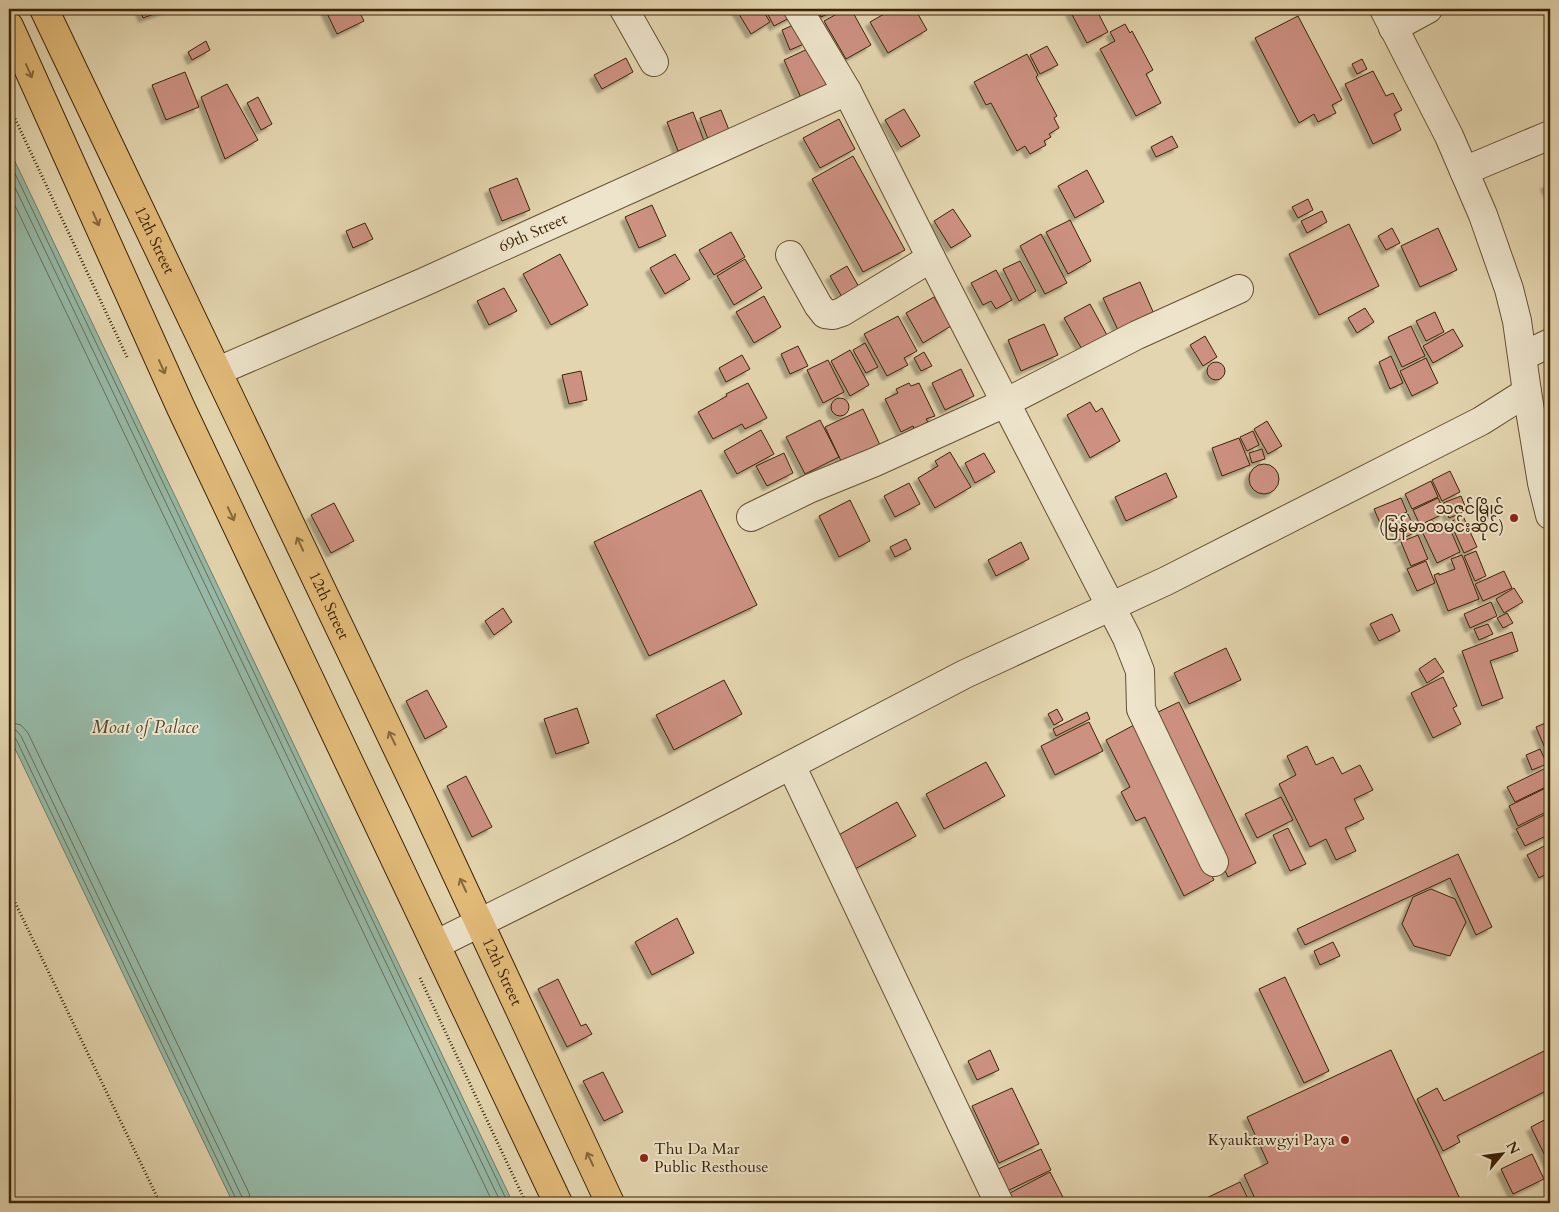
<svg xmlns="http://www.w3.org/2000/svg" width="1559" height="1212" font-family="Cardo,'Noto Sans Myanmar',serif">
<style>
.water{fill:#96b9a7;stroke:#727d67}
.lines{fill:none;stroke-linecap:round;stroke-linejoin:round}
.shore{stroke:#696e57;stroke-width:1}
.building{fill:#cd9182;stroke:#3c2407;filter:url(#shadow)}
.minor-casing{stroke:#665031;stroke-width:30}
.major-casing{stroke:#3c2407;stroke-width:30}
.path{stroke:#3c2407;stroke-width:3;stroke-dasharray:1 2.5;stroke-linecap:butt}
.minor{stroke:#ede4cb;stroke-width:28}
.major{stroke:#e2ba78;stroke-width:28}
.oneway{stroke:#87683a}
.poi-dot{fill:#8f2418;stroke:#ede4cb;stroke-width:2}
.labels{text-anchor:middle;dominant-baseline:central;stroke-width:4;stroke-linejoin:round;paint-order:stroke}
.street-label{font-size:16px;fill:#3c2407;stroke:#ede4cb}
.poi-label{font-size:16px;fill:#3c2407;stroke:#ede4cb;text-anchor:end}
.water-label{font-size:18px;font-style:italic;fill:#52492f;stroke:#ede4cb}
</style>
<defs>
<filter id="shadow"><feDropShadow dx="-4.5" dy="4.5" stdDeviation="1" flood-color="#0004"/></filter>
</defs>
<rect width="100%" height="100%" fill="#e3d5af"/>
<filter id="stains"><feTurbulence type="fractalNoise" baseFrequency=".004" numOctaves="4"/><feColorMatrix values="0 0 0 0 .2 0 0 0 0 .09 0 0 0 0 .02 0 0 0 .5 -.17"/></filter>
<radialGradient id="worn" r=".72"><stop offset=".6" stop-color="#630" stop-opacity="0"/><stop offset="1" stop-color="#630" stop-opacity=".3"/></radialGradient>
<!-- water -->
<path class="water" d="M9,149L513,1203H233L9,736Z"/>
<g class="lines">
<!-- shore -->
<path class="shore" d="M9,161L508,1203
M9,175L501,1203
M9,193L493,1203
M9,722L21,725L28,733L249,1193L251,1203
M9,729L16,730L21,736L242,1197L243,1203
M9,735L13,736L16,739L236,1199L237,1203"/>
</g>
<!-- building -->
<path class="building" d="M140,9H168L143,18Z
M325,9H358L364,21L337,34Z
M736,9H762L770,22L751,34Z
M765,9H795L797,14L774,26Z
M817,9H833L834,11L821,17Z
M846,9H851L871,45L846,59L824,21Z
M893,9H915L927,30L888,53L870,22Z
M1075,9H1096L1108,32L1087,43L1070,11Z
M1298,16L1342,100L1332,105L1336,113L1318,122L1314,114L1299,123L1255,38Z
M798,23L806,43L790,50L782,30Z
M1125,24L1130,33L1132,31L1153,70L1146,74L1161,103L1136,116L1100,49L1115,41L1110,32Z
M206,41L210,50L192,60L188,52Z
M814,46L832,86L802,100L784,60Z
M1047,46L1058,65L1040,74L1030,55Z
M1027,54L1038,75L1036,77L1057,116L1054,118L1059,128L1049,134L1051,137L1044,141L1046,145L1030,154L1025,146L1017,151L991,103L986,105L974,82Z
M626,58L633,72L602,89L594,75Z
M1362,59L1367,69L1357,74L1352,64Z
M1373,71L1386,96L1393,93L1402,110L1394,114L1401,130L1373,144L1345,84Z
M185,72L199,107L166,120L152,85Z
M227,84L258,140L225,159L201,97Z
M258,97L272,124L261,130L247,103Z
M904,109L920,136L901,147L885,120Z
M721,110L729,130L708,139L700,118Z
M693,112L704,141L678,151L667,122Z
M839,119L855,149L820,168L803,138Z
M1172,136L1178,147L1156,157L1151,147Z
M853,156L905,250L863,272L812,179Z
M1087,170L1104,202L1075,218L1058,186Z
M517,178L530,210L502,221L489,189Z
M1550,182V195L1545,185Z
M1308,199L1313,210L1298,218L1292,207Z
M652,205L666,236L639,248L625,217Z
M953,209L971,236L951,248L934,221Z
M1322,211L1327,222L1307,233L1301,221Z
M1070,220L1091,261L1068,274L1046,232Z
M365,223L373,239L353,248L346,231Z
M1349,224L1379,286L1319,315L1289,254Z
M1392,228L1400,243L1386,250L1378,236Z
M1438,228L1457,270L1420,287L1401,246Z
M731,232L745,257L714,275L699,250Z
M1041,234L1067,283L1045,294L1020,246Z
M560,254L588,305L551,325L523,274Z
M675,254L690,279L665,294L650,268Z
M745,259L762,288L734,305L717,276Z
M1020,261L1036,291L1019,301L1003,269Z
M847,266L859,287L842,297L830,276Z
M996,270L1012,300L996,309L991,301L983,305L971,283Z
M1140,282L1154,314L1118,330L1103,298Z
M504,288L517,311L489,325L477,301Z
M764,296L781,327L754,343L736,312Z
M934,297L951,326L923,343L906,313Z
M1090,304L1108,337L1083,351L1064,318Z
M1365,308L1374,322L1357,333L1348,318Z
M1435,312L1444,332L1426,341L1416,321Z
M898,316L917,351L904,358L908,365L887,376L864,334Z
M1044,324L1058,355L1021,371L1008,340Z
M1411,326L1425,356L1402,367L1388,337Z
M1453,329L1463,346L1433,363L1423,346Z
M1205,336L1217,357L1203,366L1190,345Z
M865,343L878,367L866,373L853,350Z
M798,346L808,366L790,374L781,354Z
M850,350L869,385L850,396L831,361Z
M924,352L932,366L921,371L914,358Z
M742,355L750,369L726,382L719,368Z
M1391,356L1403,383L1390,389L1379,362Z
M1426,358L1438,383L1412,396L1400,371Z
M828,360L844,392L823,403L807,370Z
M1207 371a9 9 0 1 1 18 0a9 9 0 1 1-18 0Z
M961,369L974,396L945,410L932,383Z
M581,371L587,400L569,404L562,375Z
M748,383L767,418L745,429L742,424L713,439L698,412L727,396L726,394Z
M909,383L911,386L919,383L935,416L926,419L928,422L914,429L913,426L901,432L885,399L898,393L896,389Z
M831 407a9 9 0 1 1 18 0a9 9 0 1 1-18 0Z
M1090,402L1096,412L1102,408L1120,441L1090,458L1067,415Z
M863,409L880,445L842,463L825,427Z
M820,420L839,457L805,474L786,437Z
M1267,421L1282,446L1268,454L1254,429Z
M761,430L774,454L737,474L724,451Z
M1253,431L1259,445L1247,451L1240,437Z
M1239,438L1250,465L1222,476L1212,448Z
M1262,449L1265,459L1252,463L1249,453Z
M950,452L971,487L935,508L918,478L938,466L935,461Z
M784,453L793,473L767,486L756,466Z
M984,453L995,472L975,483L965,463Z
M1249 479a15 15 0 1 1 30 0a15 15 0 1 1-30 0Z
M1450,471L1460,492L1442,501L1432,480Z
M1166,473L1177,497L1126,521L1115,497Z
M1431,481L1438,497L1412,509L1405,494Z
M909,483L920,504L895,517L884,496Z
M701,490L757,605L649,656L594,542Z
M1461,496L1467,511L1449,518L1443,503Z
M1401,498L1407,512L1380,523L1374,509Z
M1438,498L1445,513L1420,525L1413,510Z
M850,500L870,541L839,557L819,516Z
M334,503L354,541L331,553L311,515Z
M1408,514L1416,532L1399,540L1391,521Z
M1463,516L1477,547L1464,553L1450,522Z
M1433,521L1436,527L1447,522L1460,552L1437,563L1420,527Z
M1418,535L1428,559L1411,566L1401,542Z
M906,539L911,549L895,557L890,547Z
M1021,542L1029,559L996,576L988,560Z
M1476,551L1486,576L1475,581L1464,556Z
M1462,555L1479,599L1448,611L1434,575L1439,573V575L1455,569L1451,559Z
M1426,561L1435,583L1417,591L1407,569Z
M1504,571L1512,588L1483,601L1475,584Z
M1514,588L1523,602L1504,613L1496,599Z
M1491,602L1497,616L1470,628L1464,614Z
M503,608L512,622L494,635L485,621Z
M1507,613L1513,623L1503,628L1497,618Z
M1392,614L1400,631L1379,641L1370,624Z
M1488,624L1493,634L1479,640L1474,629Z
M1512,632L1518,651L1490,661L1503,698L1482,706L1462,651Z
M1226,648L1241,680L1189,704L1174,673Z
M1435,658L1444,672L1427,683L1419,669Z
M1443,677L1457,706L1453,708L1461,724L1433,738L1411,693Z
M724,680L742,714L674,750L656,715Z
M427,690L447,727L425,739L406,701Z
M1179,702L1256,863L1228,877L1152,715Z
M577,708L589,743L556,754L544,719Z
M1057,709L1063,720L1054,725L1048,714Z
M1087,712L1090,719L1056,736L1053,729Z
M1550,721V760L1536,727Z
M1089,722L1103,751L1055,775L1041,746Z
M1136,724L1214,880L1184,896L1145,817L1136,821L1121,792L1130,787L1106,740Z
M1307,746L1316,765L1333,757L1342,774L1360,765L1373,790L1354,799L1364,819L1345,828L1356,851L1336,860L1326,839L1310,847L1279,784L1296,775L1287,756Z
M1540,749L1547,764L1532,770L1526,755Z
M986,762L1005,796L944,829L926,794Z
M1546,768L1550,777V785L1515,802L1507,787Z
M466,776L492,827L472,837L447,786Z
M1550,786V810L1518,826L1509,806Z
M1281,797L1293,820L1257,838L1245,814Z
M897,802L916,836L853,870L835,837Z
M1550,812V834L1525,846L1516,829Z
M1288,828L1306,864L1290,871L1273,835Z
M1550,843V872L1539,878L1527,855Z
M1458,854L1492,927L1476,935L1450,878L1305,945L1297,929Z
M1431,889L1455,899L1466,922L1450,956L1414,946L1402,924L1413,897Z
M677,918L694,953L652,975L635,942Z
M1333,942L1340,956L1320,965L1314,951Z
M1285,977L1329,1071L1304,1083L1259,989Z
M558,979L581,1026L586,1024L592,1034L567,1047L538,989Z
M1550,1048V1089L1457,1136L1460,1142L1443,1151L1417,1099L1437,1088L1444,1101Z
M990,1050L999,1070L977,1080L968,1061Z
M1391,1050L1460,1199L1450,1203H1257L1244,1175L1268,1163L1247,1117Z
M603,1072L623,1112L604,1121L583,1081Z
M1012,1088L1039,1144L999,1163L972,1106Z
M1550,1117V1166L1531,1127Z
M1041,1149L1051,1170L1005,1192L996,1170Z
M1532,1154L1544,1179L1513,1194L1501,1169Z
M1050,1172L1066,1203H1015L1010,1193Z
M1240,1182L1250,1203H1196Z"/>
<g class="lines">
<defs>
<g id="minor">
<path d="M624,9L654,62"/>
<path d="M798,9L847,91L931,258L1127,638L1140,671L1141,709L1214,862"/>
<path d="M1384,9L1449,136L1483,215L1509,289L1517,321L1527,392L1542,483L1550,515"/>
<path d="M1393,28L1428,9"/>
<path d="M1464,171L1550,135"/>
<path d="M790,255L818,305L825,314L833,315L842,312L931,258"/>
<path d="M1523,356L1550,343"/>
<path id="s1" d="M218,371L424,282L847,91"/>
<path d="M751,517L811,488L875,462L1005,403L1137,335L1239,289"/>
<path d="M791,765L999,1203"/>
<path d="M437,944L672,827L965,674L1166,581L1481,421L1527,392"/>
</g>
<g id="major">
<path id="s2" d="M44,9L423,802L610,1203"/>
<path d="M9,26L181,408L558,1203"/>
</g>
</defs>
<!-- minor casing -->
<use href="#minor" class="minor-casing"/>
<!-- major casing -->
<use href="#major" class="major-casing"/>
<!-- path -->
<path class="path" d="M9,106L127,357
M9,890L160,1203
M420,978L526,1203"/>
<!-- minor -->
<use href="#minor" class="minor"/>
<!-- major -->
<use href="#major" class="major"/>
</g>
<!-- one-way arrows -->
<defs><path id="oneway-shaft" d="M-6 0H5M1.5-3L5.5 0L1.5 3" fill="none" stroke-width="1.6" stroke-linecap="round" stroke-linejoin="round" transform="scale(1.25)"/></defs>
<g class="oneway">
<use href="#oneway-shaft" transform="translate(29 71) rotate(66)"/>
<use href="#oneway-shaft" transform="translate(96 219) rotate(66)"/>
<use href="#oneway-shaft" transform="translate(162 367) rotate(66)"/>
<use href="#oneway-shaft" transform="translate(231 514) rotate(65)"/>
<use href="#oneway-shaft" transform="translate(300 544) rotate(-115)"/>
<use href="#oneway-shaft" transform="translate(392 738) rotate(-116)"/>
<use href="#oneway-shaft" transform="translate(463 885) rotate(-115)"/>
<use href="#oneway-shaft" transform="translate(590 1159) rotate(-115)"/>
</g>
<!-- markers -->
<g class="poi-dot">
<circle cx="1514" cy="518" r="5"/>
<circle cx="1345" cy="1140" r="5"/>
<circle cx="644" cy="1158" r="5"/>
</g>
<g class="labels">
<!-- street labels -->
<g class="street-label">
<text stroke="none"><textPath href="#s1" startOffset="344">69th Street</textPath></text>
<text stroke="none"><textPath href="#s2" startOffset="256">12th Street</textPath></text>
<text stroke="none"><textPath href="#s2" startOffset="661">12th Street</textPath></text>
<text stroke="none"><textPath href="#s2" startOffset="1066">12th Street</textPath></text>
</g>
<!-- poi labels -->
<g class="poi-label">
<text x="1504" y="509">သဇင်မြိုင်<tspan x="1504" dy="18">(မြန်မာထမင်းဆိုင်)</tspan></text>
<text x="1335" y="1140">Kyauktawgyi Paya</text>
<text x="654" y="1149" text-anchor="start">Thu Da Mar<tspan x="654" dy="18">Public Resthouse</tspan></text>
</g>
<!-- water labels -->
<g class="water-label">
<text x="145" y="727">Moat of Palace</text>
</g>
</g>
<!-- margin -->
<rect width="1559" height="1212" fill="none" stroke="#e3d5af" stroke-width="30"/>
<rect x="10" y="10" width="1539" height="1192" fill="none" stroke="#3c2407" stroke-width="2.5"/>
<rect x="15" y="15" width="1529" height="1182" fill="none" stroke="#3c2407"/>
<!-- north arrow -->
<g transform="translate(1502 1154) rotate(61)" stroke="#ede4cb" stroke-width="4" paint-order="stroke">
<path d="M0-4L9 19L0 12L-9 19Z" fill="#3c2407"/>
<text y="-8" font-size="14" font-weight="bold" text-anchor="middle" fill="#3c2407">N</text>
</g>
<rect width="100%" height="100%" filter="url(#stains)"/>
<rect width="100%" height="100%" fill="url(#worn)"/>
</svg>
